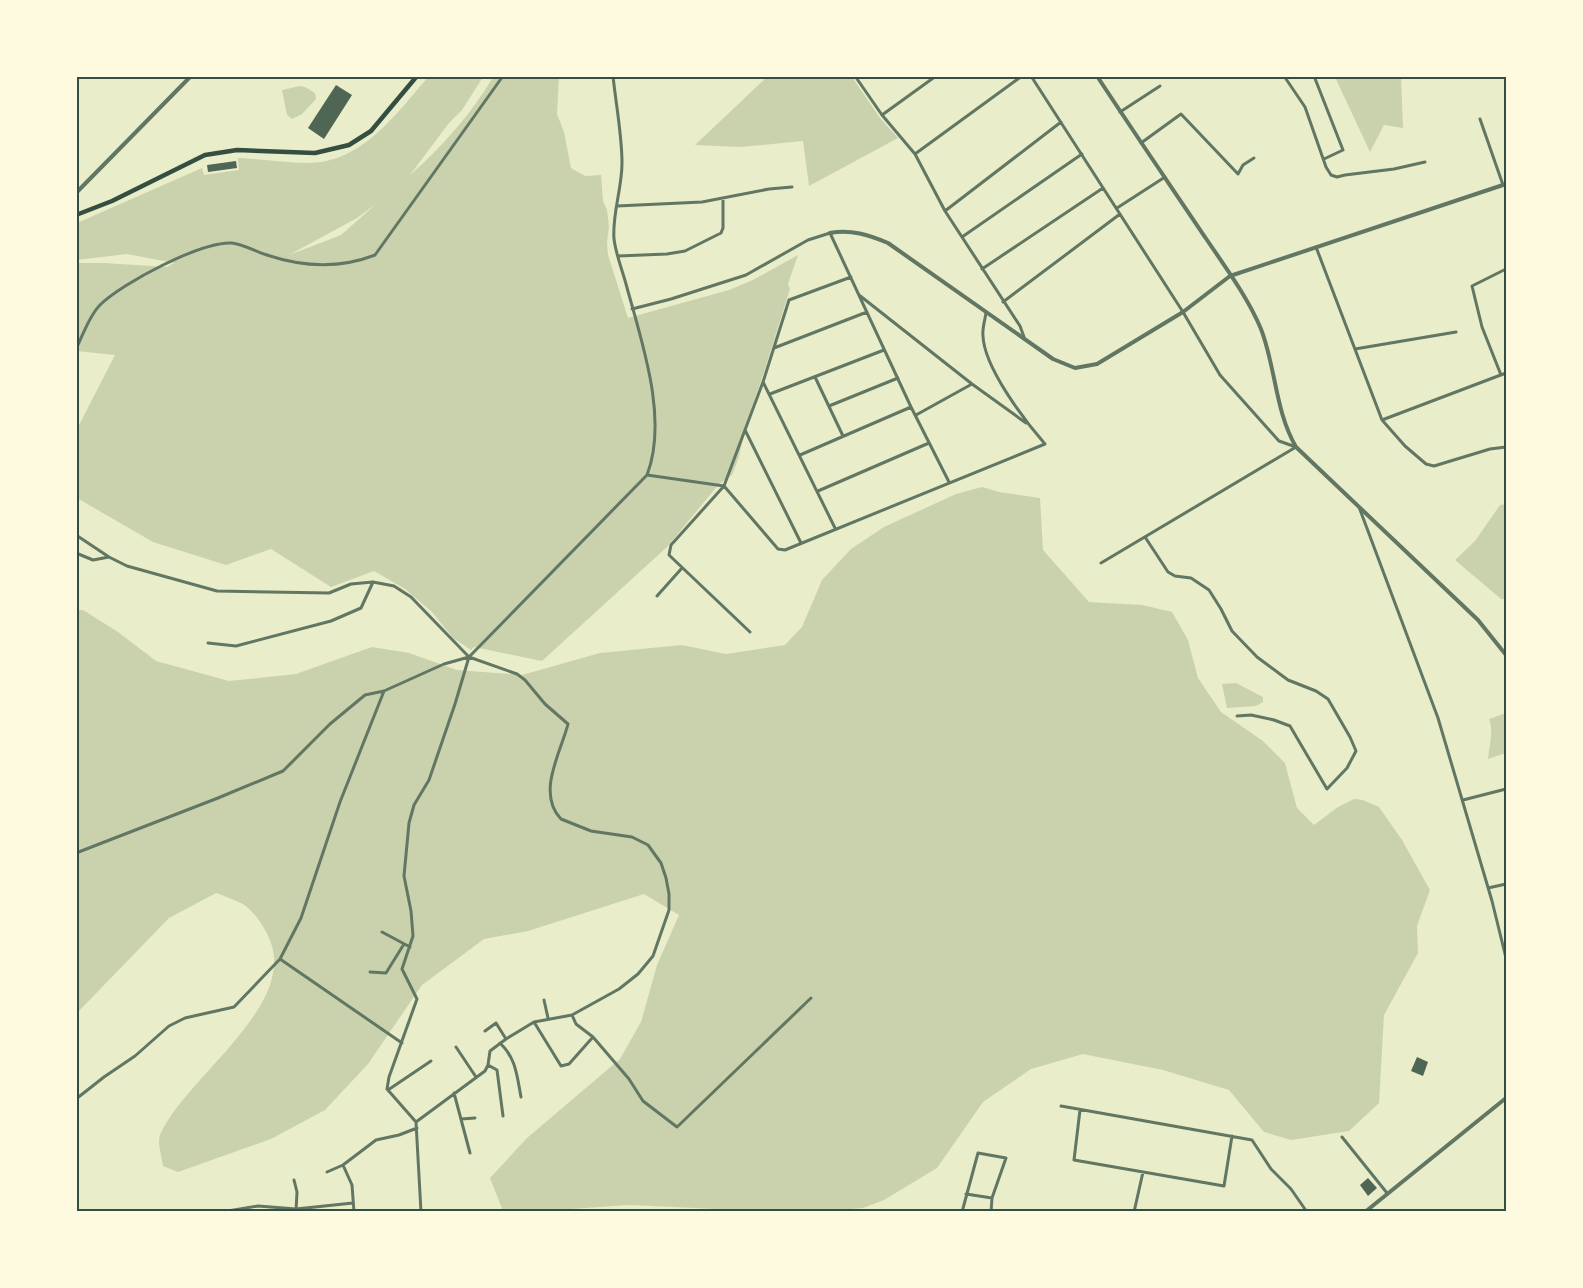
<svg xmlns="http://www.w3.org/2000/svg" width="1583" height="1288" font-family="'Roboto Condensed',sans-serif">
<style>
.green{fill:#cad2ad;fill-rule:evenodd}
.building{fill:#4f6655}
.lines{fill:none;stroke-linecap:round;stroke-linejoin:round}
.minor{stroke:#617663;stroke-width:3}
.tertiary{stroke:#617663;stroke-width:4}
.secondary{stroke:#344e41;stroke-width:4.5}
.neatline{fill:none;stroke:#344e41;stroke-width:2}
</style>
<rect width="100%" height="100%" fill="#e9edc9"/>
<!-- green -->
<path class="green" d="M768,76L852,77L880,118L898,138L809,186L803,141L741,147L695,145Z
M428,77H483L462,110L449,123L410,175C442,147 472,113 493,77H559L557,114L564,132L571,168L585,176L601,175L603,201L607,210L609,227L607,242L608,255L628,318L729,290L753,280L798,255L788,284L790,289L764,372L745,427L739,457L732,475L719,484L667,547L542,661L474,647L471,650L453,638L432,612L405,589L374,571L331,587L271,549L226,565L153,542L77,498L76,431L115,355L77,351V263H104L167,267L174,263L127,254L77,260V223L202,168L204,175L239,170L238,158C261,159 285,163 308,163C362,163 397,113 428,77ZM376,204L341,235L289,255L357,218Z
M1335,77H1401L1403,128L1384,125L1370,152Z
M300,86L305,87L315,93L316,99L302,114L292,119L287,115L282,90Z
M982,487L999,492L1040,498L1043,550L1089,602L1142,605L1172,612L1188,640L1198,678L1221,712L1263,741L1285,763L1297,808L1314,825L1338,807L1354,799L1363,800L1379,807L1402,840L1430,890L1417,926L1418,953L1384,1015L1379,1103L1349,1131L1291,1140L1264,1132L1229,1090L1163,1070L1083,1054L1031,1069L983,1102L937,1168L884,1200L863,1208L829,1211H761L628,1205L543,1211H503L490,1178L527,1138L620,1059L641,1022L657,965L679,915L644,894L528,931L484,939L422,985L368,1064L325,1110L271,1139L178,1172L163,1166C162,1157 157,1143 160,1135C184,1079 294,1009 271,943C266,929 254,910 241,903C233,899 224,896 216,893L169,918L77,1013V610H83L118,632L156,661L229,681L296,674L372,647L409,653L457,670L522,675L600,653L682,645L726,654L785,645L802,627L822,580L851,549L884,527L956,494Z
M1506,504V599H1501L1455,560L1475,541L1500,505Z
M1236,683L1263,697V702L1256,706L1227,708L1222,684Z
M1506,713V753L1488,759C1489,746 1494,731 1489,719Z"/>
<!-- building -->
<path class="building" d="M336,85L352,95L324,139L308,128Z
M236,161L237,168L208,172L207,165Z
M1417,1057L1428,1062L1423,1076L1411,1071Z
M1368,1178L1377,1188L1368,1196L1360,1185Z"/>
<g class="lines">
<!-- minor -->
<path class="minor" d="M855,76L882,115L915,154L945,211L1020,326L1024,337
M1031,76L1183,312L1220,375L1279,441L1296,447
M1284,76L1305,107L1326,167L1331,175L1337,177L1345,175L1394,169L1425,162
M1314,76L1343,150L1324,159
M1120,112L1160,86
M882,115L936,76
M1480,119L1503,185
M1141,143L1181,114L1238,174L1243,165L1254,158
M915,154L1022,76
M617,206L702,202L769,189L792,187
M1117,208L1165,177
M945,211L1061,122
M962,237L1082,154
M1316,247L1382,420L1405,446L1426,464L1434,466L1490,449L1506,447
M618,256L667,254L685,251L721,233L723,228V198
M982,269L1103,188
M859,295L972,384L1026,423
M1003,302L1120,214
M632,309L671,299L746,275L808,240L830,233L911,407L949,482
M774,348L867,312
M76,349C83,335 89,316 100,305C122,283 202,241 232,243C243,244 256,252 267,255C303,267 339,269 375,255L503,76
M1355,349L1456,332
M1501,375L1482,327L1472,286L1506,269
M815,377L843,436
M763,382L835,528
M770,394L884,350
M829,406L898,378
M916,415L972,384
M1382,420L1506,373
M745,430L801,543
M800,455L911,407
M647,475L724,486L778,549L785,550L1045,444C1024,420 984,367 983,336C982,329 985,320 986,313
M818,491L929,443
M1359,507L1438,718L1492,901L1506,958
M76,535L109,557L127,566L217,591L329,593L351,584L373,582L394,586L411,597L469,657L517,674L525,680L545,704L568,724C561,752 536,793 561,819L591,831L632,837L648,845L661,863L666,878L669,894V910L653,956L638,974L619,989L572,1015L534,1022L506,1039L490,1051L488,1065L485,1071L416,1122
M1145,537L1168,572L1175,576L1191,578L1209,590L1221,609L1232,631L1257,657L1288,680L1316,691L1328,699L1350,737L1356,751L1347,768L1327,789L1290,726L1274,720L1251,715L1237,716
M76,553L93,560L109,557
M1101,563L1296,447
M657,596L682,568
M750,632L669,555L671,545L724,486L763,382L789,300L851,277
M208,643L236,646L331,621L361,608L373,582
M1463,800L1506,789
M76,853L218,798L283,771L330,724L365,695L384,691L444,664L469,657
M1488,888L1506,884
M382,932L410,947
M280,959L402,1043
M370,972L386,973L404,944
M544,1000L548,1018
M572,1015L576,1024L593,1037L629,1079L643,1101L677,1127L811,998
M534,1022L561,1066L569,1064L593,1037
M485,1031L496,1023L506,1039
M500,1043C516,1058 517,1076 521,1097
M456,1047L476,1077
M488,1065L497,1070L503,1116
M388,1090L431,1061
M454,1093L470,1153
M76,1099L104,1077L135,1056L169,1026L185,1018L234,1007L280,959L301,918L340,802L384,691
M1061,1106L1252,1140L1271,1169L1291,1189L1307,1212
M1080,1110L1074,1160L1224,1186L1232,1136
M461,1119L475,1118
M1342,1137L1387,1193
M343,1165L352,1185L354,1212
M327,1172L343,1165L376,1140L399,1135L417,1128
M294,1180L297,1192L296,1211
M966,1194L992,1198
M222,1212L258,1206L296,1209L353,1203
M421,1212L416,1122L387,1089L389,1077L417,999L402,969L413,936L411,911L404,876L409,823L414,805L429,780L455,704L469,657L647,475C669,418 641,340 626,284C622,269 616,255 614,239C612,214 622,189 622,163C622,135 616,105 613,76
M962,1212L978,1153L1006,1158L992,1198L991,1212
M1134,1212L1143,1172"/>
<!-- tertiary -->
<path class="tertiary" d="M1097,76C1133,131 1170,185 1207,240C1226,268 1248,298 1261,329C1276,368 1275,411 1296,447L1478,620L1506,655
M76,193L191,76
M830,233C851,229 869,235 888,243L1053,359L1075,368L1097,364L1183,312L1230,276L1506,184
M1365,1212L1506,1098"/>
<!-- secondary -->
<path class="secondary" d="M76,215L112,201L205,155L237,150L315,153L349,145L371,131L417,76"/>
</g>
<!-- border -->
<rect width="1583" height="1288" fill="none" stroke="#fefae0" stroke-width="156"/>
<rect x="78" y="78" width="1427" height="1132" class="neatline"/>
</svg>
